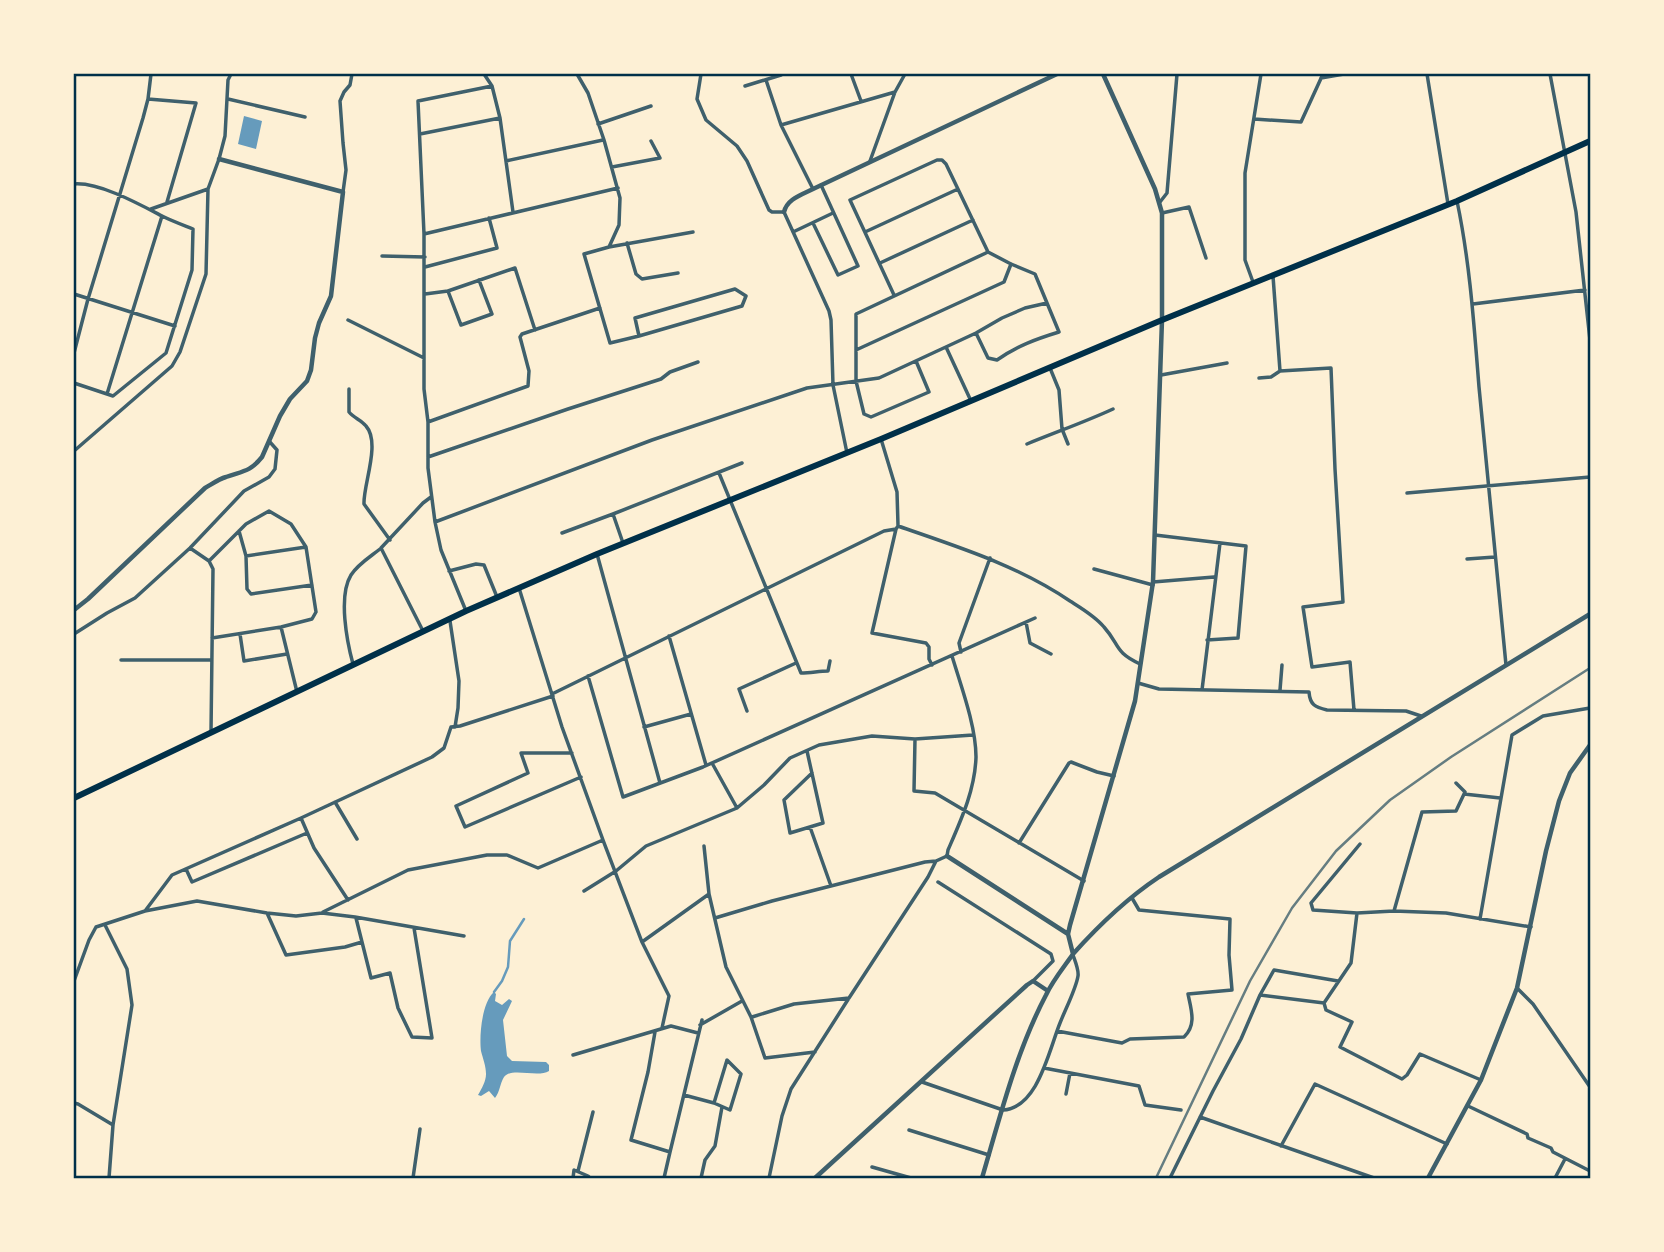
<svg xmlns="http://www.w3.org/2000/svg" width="1664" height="1252" font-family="Jost,sans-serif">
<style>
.water{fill:#669bbc}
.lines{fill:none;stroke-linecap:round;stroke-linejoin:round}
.stream{stroke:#669bbc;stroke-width:2.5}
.minor{stroke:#3f606c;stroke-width:3.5}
.tertiary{stroke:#3f606c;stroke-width:4.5}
.primary{stroke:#003049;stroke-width:6}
.rail{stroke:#657d81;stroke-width:2.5}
.neatline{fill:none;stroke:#003049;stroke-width:2.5}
</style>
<rect width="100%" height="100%" fill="#fdf0d5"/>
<!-- water -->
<path class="water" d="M244,116L262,121L256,149L238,144Z
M494,992L496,994L495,1001L502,1005L509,999L512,1001L503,1020L507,1056L512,1061L546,1062L549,1065V1071C538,1078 511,1067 504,1077C500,1083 500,1092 495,1098L489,1091L481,1096L478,1095C482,1088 486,1081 486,1074C486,1066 483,1059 481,1051C479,1036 482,1002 494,992Z"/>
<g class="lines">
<!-- stream -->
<path class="stream" d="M494,992L502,981L508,967L510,941L524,919"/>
<!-- minor -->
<path class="minor" d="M484,74L492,86L500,118L513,212
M577,74L588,93L604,140L620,198L619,225L609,247L584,254L610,343L639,336L742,306L746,296L735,289L635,318L639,336
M701,74L697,99L706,120L737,146L747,161L769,210L772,212H784L829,311L831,320L833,385L847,453
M851,74L861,101
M1427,74L1448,204
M1550,74L1576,212L1590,340
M1321,78L1344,74
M766,80L781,125L813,189
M745,86L781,75
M148,99L196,103L167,202
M228,99L305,117
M1254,119L1301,122L1323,74
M598,124L651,106
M781,125L895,92
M420,134L500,118
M506,161L603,140
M870,161L895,92L905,74
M612,167L660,158L651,141
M74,184C99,182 139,204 162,216C172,221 183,225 193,229L192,270L166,353L113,396L74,383
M343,192L346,170L343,143L340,101L344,92L350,85L352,74
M1457,201C1470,263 1474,325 1479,387C1488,480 1497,572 1506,665
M1160,202L1167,193L1177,74
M151,209L208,189
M1162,213L1189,207L1206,258
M813,223L838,275L858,266L821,185
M793,232L833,213
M865,232L958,189
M424,234L618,188
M627,243L636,274L642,279L678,273
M609,247L693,232
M382,256L425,257
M880,263L973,220
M425,267L497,248L489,218
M1253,282L1245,260V173L1261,74
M448,291L461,325L492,314L479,280
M74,294L175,326
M425,294L448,291L515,268L535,330
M894,295L850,200L937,160H942L946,164L988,252L1011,264L1035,274L1059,332C1036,339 1017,346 997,360L988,358L976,333
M1473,304L1585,290
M348,320L424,358
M946,347L971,401
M856,350L1004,282L1011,264
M74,353L88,299L143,118L148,99L151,74
M916,361L929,392L871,417L864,414L856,381V314L988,252
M1050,368L1059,390L1062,429L1068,444
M1280,371L1331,368L1335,469L1343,602L1303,607L1312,667L1350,662L1354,710
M1161,375L1227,363
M1259,378L1271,377L1280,371L1273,276
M349,389V412C354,418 361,420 366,426C381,443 363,485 364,504L390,540
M107,394L162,216
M428,422L528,386L529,371L520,337L522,334L600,308
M881,439L897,492L898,525
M1027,444C1056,432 1085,422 1113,409
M74,451L172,366L180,352L206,274L208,189L219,159L225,136L228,80L231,74
M428,457L568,409L661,379L670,372L698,362
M719,473L801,673C811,673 819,671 828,671L830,661
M1407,493L1590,477
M435,522L652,440L807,388L879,378L976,333L1002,318L1025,308L1047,303
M896,529L872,633L926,643L929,647V659L932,665
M239,531L246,556L247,589L251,594L312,585
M562,533L613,514
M1155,535L1246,546L1238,638L1207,640
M623,543L613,514L742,463
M190,548L209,561
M597,554L660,783
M246,556L306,547
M1467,559L1495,557
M1094,569L1153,585
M449,571L476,564L484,565L497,597
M1153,582L1214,577
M519,588L562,727L603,840
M466,611L441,550L435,522L428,468V422L424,389V234L418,101L492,86
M450,621L459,681L458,708L455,727
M1026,622L1030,643L1051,654
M281,627L297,692
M423,631L381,548L423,503L431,497
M74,634L107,613L135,598L190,548L244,491L269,477L275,469L277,450L269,441
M240,634L244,661L287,654
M669,636L706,765
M961,652L959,643L990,558
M121,660H211
M353,664C347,642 338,596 351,575C358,564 370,557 380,549
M588,676L623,797L703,767L1035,618
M1138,683L1159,689L1309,692C1310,705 1315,707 1327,710L1406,711L1421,716
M1202,690L1220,543
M1280,690L1282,665
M552,694L884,531L896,529L898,526C958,547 1017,565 1070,601C1081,608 1095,616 1104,627C1120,645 1114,652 1140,664
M747,711L739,689L796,663
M644,727L691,714
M211,732L213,569L209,561L246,524L269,511L291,524L306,547L316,612L312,619L281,627L212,638
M915,739L914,791L935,793L1084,881
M807,751L823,823L790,833L784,800L812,773
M572,753H521L528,773L456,806L465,827L581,777
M712,763L737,808
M1464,794L1500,798
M335,802L357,839
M301,818L314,848L348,900
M810,827L831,886
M1019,843L1069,763L1071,762L1097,772L1114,776
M1360,844L1311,903L1313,910L1357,913L1394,911L1446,913L1531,927
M704,846L709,894L726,967L751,1017L765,1058L815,1052
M186,869L192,882L307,833
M938,882L1051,954L1053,961L1033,981
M584,891L616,871L646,846L737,808L764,785L790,758L819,745L872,736L915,739L973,735
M145,911L172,875L301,818L432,757L444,748L451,727L460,726L553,696
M1394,911L1422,812L1456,811L1465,792L1456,783
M323,912L408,870L487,855H507L538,868L603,840L642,942
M267,913L286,955L345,947L362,942
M356,918L371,978L390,973L398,1008L412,1037L432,1038L414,928
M715,918L772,901L925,862L936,861
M1480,919L1512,735L1543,716L1590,708
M105,925L127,969L132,1005L113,1125L109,1178
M74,981L89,940L96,927L145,911L197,901L267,913L296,916L322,913L355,917L464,936
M1517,988L1533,1004L1590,1087
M1260,995L1274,970L1338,981
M1324,1003L1326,1010L1352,1022L1340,1047L1402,1079L1407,1075L1420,1054L1481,1080
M1324,1003L1351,963L1357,913
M752,1017L794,1004L849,998
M700,1025L742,1001
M662,1028L669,996L642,942L709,894
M1057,1031L1122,1043L1130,1039L1184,1037C1197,1025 1191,1009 1188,994L1232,990L1229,955L1230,919L1139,910L1132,898
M655,1032L648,1072L631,1140L670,1152L702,1020
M573,1055L671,1026L698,1033
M1044,1068L1139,1086L1145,1105L1181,1110
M922,1082L1003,1110C1038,1108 1049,1050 1060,1023C1065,1010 1076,989 1078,976C1079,970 1075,961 1073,955
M1066,1094L1070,1073
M684,1095L714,1103L730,1110L741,1074L727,1060L714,1103
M74,1103L78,1104L113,1125
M1468,1106L1527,1134L1528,1138L1551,1148L1553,1152L1590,1171
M1200,1117L1374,1178
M909,1130L989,1155
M1281,1146L1315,1084L1447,1144
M872,1167L911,1178
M578,1171L593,1112
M413,1178L420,1129
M573,1178L574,1170L588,1176L590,1178
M664,1178L670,1152
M701,1178L705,1160L715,1146L722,1107
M769,1178L782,1116L791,1089L849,998L928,877L936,861L947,856L948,850C961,820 975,790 976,757C976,726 961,686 952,656
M1170,1178L1213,1091L1241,1039L1260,995L1324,1003
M1555,1178L1565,1159"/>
<!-- tertiary -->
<path class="tertiary" d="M1103,74L1155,189L1162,213V320L1153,582L1135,701L1070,925L1068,934L1073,954C1099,925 1126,899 1159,877L1590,614
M784,212C787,199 801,195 813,189L1057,74
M74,610L88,599L205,488C212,484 219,479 226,477C243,471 250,472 262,457L280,416L290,399L307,381L311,370L315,338L319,323L331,296L343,192L219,159
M947,856L1068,934
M815,1178L1027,985L1033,981L1048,991
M982,1178C1000,1117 1016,1052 1046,995C1053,980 1064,967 1073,954
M1428,1178L1481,1080L1517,988L1546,851L1559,801L1570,773L1590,745"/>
<!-- primary -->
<path class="primary" d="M74,798L466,611L597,554L881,439L1162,320L1457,201L1590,141"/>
<!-- rail -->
<path class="rail" d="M1156,1178L1250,981L1292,908L1336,851L1390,800L1451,757L1590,668"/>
</g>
<!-- border -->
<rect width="1664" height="1252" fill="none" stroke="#fdf0d5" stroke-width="150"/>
<rect x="75" y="75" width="1514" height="1102" class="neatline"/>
</svg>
